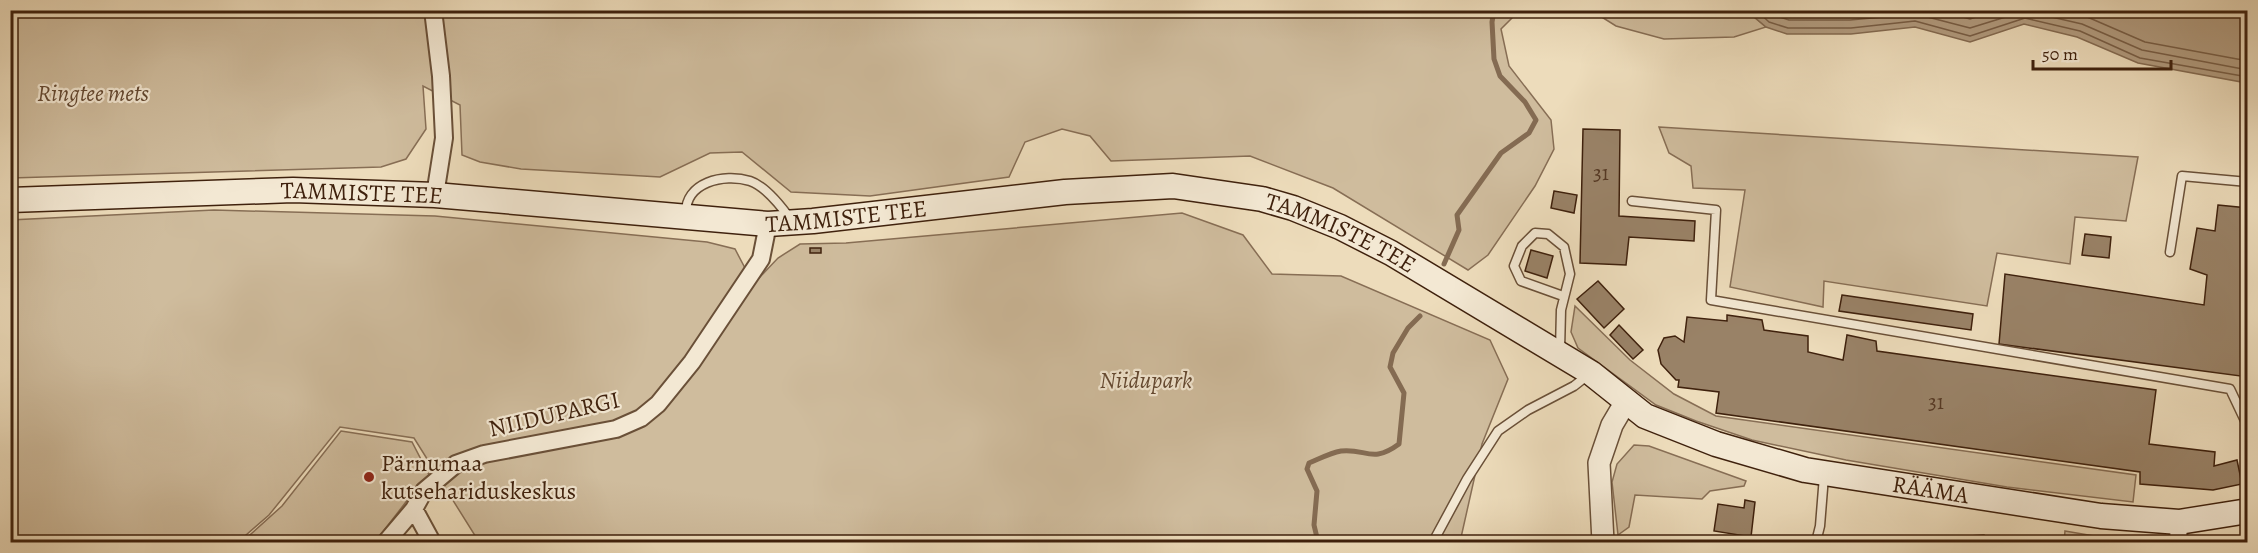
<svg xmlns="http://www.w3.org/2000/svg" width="2258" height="553" font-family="Alegreya,serif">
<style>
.green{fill:#cfbc9d;stroke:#876e55;stroke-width:1.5}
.water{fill:#b29c80;stroke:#846b52;stroke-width:1.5}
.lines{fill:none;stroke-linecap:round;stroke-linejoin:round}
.shore{stroke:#785e46;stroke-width:1.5}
.stream{stroke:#846b52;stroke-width:5}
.building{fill:#998267;stroke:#3f210d;stroke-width:1.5}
.service-casing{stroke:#6a5038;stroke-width:11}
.minor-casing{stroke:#6a5038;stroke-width:20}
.tertiary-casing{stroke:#6a5038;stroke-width:24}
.secondary-casing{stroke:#3f210d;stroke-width:27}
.service{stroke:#f3e8d3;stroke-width:8}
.minor{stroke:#f3e8d3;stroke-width:16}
.tertiary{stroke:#f3e8d3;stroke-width:21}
.secondary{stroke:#f3e8d3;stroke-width:24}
.poi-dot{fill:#8f2418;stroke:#f3e8d3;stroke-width:2}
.labels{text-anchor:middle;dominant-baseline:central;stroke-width:4.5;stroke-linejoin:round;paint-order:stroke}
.number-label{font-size:21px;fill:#563924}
.park-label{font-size:24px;font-style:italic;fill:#634831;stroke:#f3e8d3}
.street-label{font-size:24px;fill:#3f210d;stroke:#f3e8d3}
.poi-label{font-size:24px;fill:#3f210d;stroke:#f3e8d3;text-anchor:start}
</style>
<rect width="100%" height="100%" fill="#eddcbb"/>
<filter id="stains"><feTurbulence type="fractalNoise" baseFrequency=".00333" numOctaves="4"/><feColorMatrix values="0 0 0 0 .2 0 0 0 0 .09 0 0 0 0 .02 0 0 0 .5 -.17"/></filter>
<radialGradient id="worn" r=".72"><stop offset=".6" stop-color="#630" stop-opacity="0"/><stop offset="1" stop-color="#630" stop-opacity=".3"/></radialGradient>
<!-- green -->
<path class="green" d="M10,11H1519L1501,29L1509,66L1551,120L1554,149L1535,186L1488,255L1468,270L1333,188L1250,156L1111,161L1090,136L1062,129L1025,142L1009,177L870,196L791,192L742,152L710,153L660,177L521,169L480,162L462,155L460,105L423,86L426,129L406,159L381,167L11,178Z
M1592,11H1747L1766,27L1734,37L1664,39L1616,26Z
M1659,127L2138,157L2126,221L2075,217L2070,264L1997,253L1987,306L1824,281L1823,307L1730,287L1745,190L1693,188L1691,166L1669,153Z
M214,210L435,216L707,242L735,249L745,268L759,278L778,258L800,244L846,243L1182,213L1243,235L1272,274L1341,276L1490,340L1508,379L1482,444L1460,542H479L414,438L340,427L269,515L238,542H11L10,220Z
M1575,306L1630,360L1674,394L1716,416L2136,475L2133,502L2007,487L1846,460L1752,440L1696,421L1656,405L1578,348L1571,332Z
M341,431L412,442L429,475L409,498L375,542H242L282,506Z
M1634,445L1649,446L1746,481L1744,486L1710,491L1702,499L1635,495L1629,527L1618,535L1612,482L1617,464Z
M2065,531L2129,542H2064Z"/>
<!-- water -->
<path class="water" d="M1747,11H2247V83L2138,63L2077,37L2024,24L1970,42L1915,27L1851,34H1787L1766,27Z"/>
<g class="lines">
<!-- shore -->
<path class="shore" d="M1756,10L1769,22L1788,28H1851L1915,21L1970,36L2025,18L2080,31L2140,58L2248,77
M1767,10L1773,15L1789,20H1850L1916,14L1970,28L2025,11L2082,24L2142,50L2248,70
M1787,10H1858
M1938,10L1970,19L1996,10
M2064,10L2085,16L2145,42L2248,61"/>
<!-- stream -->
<path class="stream" d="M1444,264L1459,230L1457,215L1501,153L1529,133L1536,120L1525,102L1500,76L1494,59L1492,22L1494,10
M1318,542L1314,525L1317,491L1307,469L1309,463C1319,459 1330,453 1341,451C1366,448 1372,464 1399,444L1404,393L1390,367L1393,353L1408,328L1420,316"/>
</g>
<!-- building -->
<path class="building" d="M1583,129L1620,130L1619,216L1695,221L1694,241L1629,237L1626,265L1580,263Z
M1554,191L1577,195L1574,213L1551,208Z
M2218,205L2248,208V377L1999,344L2005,274L2204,305L2207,275L2190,269L2197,228L2215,231Z
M2085,234L2111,237L2109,258L2082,255Z
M810,248H821V253H810Z
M1531,250L1553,256L1547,278L1525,271Z
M1598,281L1624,309L1604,328L1577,299Z
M1842,295L1973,314L1971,330L1839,311Z
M1727,315L1762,320L1764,330L1808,336V352L1843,360L1847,335L1876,341L1877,351L2156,390L2149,444L2215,452L2214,466L2237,460L2242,484L2213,490L2140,484V472L1716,413L1719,392L1678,387L1679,380H1676L1661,364L1658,350L1664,338L1675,336L1684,342L1687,317L1727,321Z
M1619,325L1643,350L1633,359L1610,335Z
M1745,500L1755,502L1751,537L1714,531L1718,504L1744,508Z
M1984,535L1985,542H1952V537Z
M1782,538V542H1747V540Z"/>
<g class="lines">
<defs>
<path id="service" d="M1632,201L1716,210L1711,300L2230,389L2248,427
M686,215C684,182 724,173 750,181C765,186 781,206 791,220
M2170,252L2182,176L2248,182
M1560,350L1561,310L1570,274L1564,247L1548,234L1535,233L1522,246L1514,266L1521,281L1563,296
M1433,542L1467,479L1498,431L1528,410L1574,386L1588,375
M1816,542L1820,526L1824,476"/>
<path id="minor" d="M433,10L441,76L444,138L435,195
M414,509L432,542
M386,542L414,509L424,491L456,464L484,454L616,429L641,418L658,404L692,362L761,259L768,224
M2178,542L2179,522"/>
<path id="tertiary" d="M1603,542L1599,463L1612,425L1625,403"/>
<g id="secondary">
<path id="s1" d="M10,200L293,190L435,195L768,224L813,221L1065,192L1173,186L1262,199L1293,208L1340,227L1391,253L1591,373L1645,416L1716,444L1805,470L2101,516L2179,522L2248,511"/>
</g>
</defs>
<!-- service casing -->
<use href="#service" class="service-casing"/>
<!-- minor casing -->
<use href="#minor" class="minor-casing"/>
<!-- tertiary casing -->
<use href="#tertiary" class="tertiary-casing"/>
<!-- secondary casing -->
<use href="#secondary" class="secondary-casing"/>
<!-- service -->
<use href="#service" class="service"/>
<!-- minor -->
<use href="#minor" class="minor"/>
<!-- tertiary -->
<use href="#tertiary" class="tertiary"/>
<!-- secondary -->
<use href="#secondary" class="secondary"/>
</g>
<!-- markers -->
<circle class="poi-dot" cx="369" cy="477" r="6"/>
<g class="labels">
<!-- number labels -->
<g class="number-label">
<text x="1601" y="173">31</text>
<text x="1936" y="402">31</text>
</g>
<!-- park labels -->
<g class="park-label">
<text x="93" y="93">Ringtee mets</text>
<text x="1146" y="380">Niidupark</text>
</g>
<!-- street labels -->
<g class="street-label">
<text stroke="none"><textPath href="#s1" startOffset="352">TAMMISTE TEE</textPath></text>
<text stroke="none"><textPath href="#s1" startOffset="838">TAMMISTE TEE</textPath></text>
<text stroke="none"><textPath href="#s1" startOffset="1342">TAMMISTE TEE</textPath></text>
<text transform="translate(554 414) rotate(-13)">NIIDUPARGI</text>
<text stroke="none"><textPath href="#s1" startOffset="1995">RÄÄMA</textPath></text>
</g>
<!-- poi labels -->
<g class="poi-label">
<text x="381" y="463">Pärnumaa<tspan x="381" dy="28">kutsehariduskeskus</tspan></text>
</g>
</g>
<!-- margin -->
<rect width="2258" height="553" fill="none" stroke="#eddcbb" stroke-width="36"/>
<rect x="12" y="12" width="2234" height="529" fill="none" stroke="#3f210d" stroke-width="3"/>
<rect x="18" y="18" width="2222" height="517" fill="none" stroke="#3f210d" stroke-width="1.5"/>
<!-- scale -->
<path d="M2033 60v9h138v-9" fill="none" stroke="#3f210d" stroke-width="3"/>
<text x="2042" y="60" font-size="18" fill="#3f210d" stroke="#f3e8d3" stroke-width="4.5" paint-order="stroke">50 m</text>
<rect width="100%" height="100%" filter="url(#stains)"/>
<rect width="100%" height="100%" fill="url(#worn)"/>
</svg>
